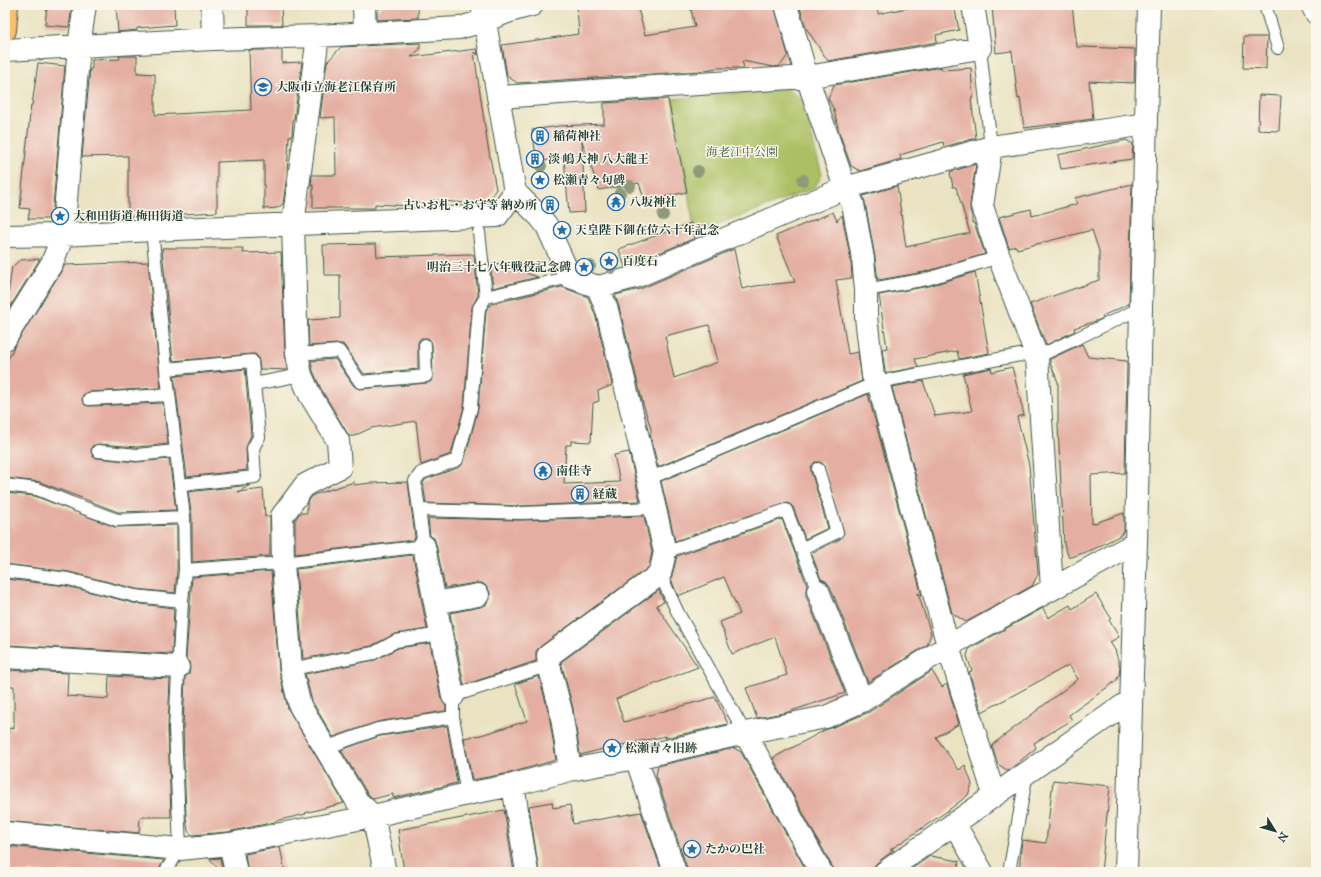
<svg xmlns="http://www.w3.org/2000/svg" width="1321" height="877" font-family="'IM FELL Great Primer','Noto Serif JP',serif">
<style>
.green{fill:#acbf62;stroke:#667e4b}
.building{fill:#e4afa2;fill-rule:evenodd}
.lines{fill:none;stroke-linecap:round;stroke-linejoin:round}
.lane-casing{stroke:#3d5649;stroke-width:14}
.street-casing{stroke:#3d5649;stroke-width:24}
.primary-casing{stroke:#3d5649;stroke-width:24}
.lane{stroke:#fff;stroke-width:12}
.street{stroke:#fff;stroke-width:22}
.primary{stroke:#fbbe6e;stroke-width:22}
.tree{fill:#8e9a7a}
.labels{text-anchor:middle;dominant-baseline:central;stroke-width:3;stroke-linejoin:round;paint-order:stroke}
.poi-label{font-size:12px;font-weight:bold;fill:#1f3d34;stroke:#fbf7ec;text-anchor:start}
.park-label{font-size:12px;fill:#425e40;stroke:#fbf7ec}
</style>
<rect width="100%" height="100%" fill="#fbf7ec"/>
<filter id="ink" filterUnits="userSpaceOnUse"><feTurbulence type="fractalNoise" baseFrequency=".025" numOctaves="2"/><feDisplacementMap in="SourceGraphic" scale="8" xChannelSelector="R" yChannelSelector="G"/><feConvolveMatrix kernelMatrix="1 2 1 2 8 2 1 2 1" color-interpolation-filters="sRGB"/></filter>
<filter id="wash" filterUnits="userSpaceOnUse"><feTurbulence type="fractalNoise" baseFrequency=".012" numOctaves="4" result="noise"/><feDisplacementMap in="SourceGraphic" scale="16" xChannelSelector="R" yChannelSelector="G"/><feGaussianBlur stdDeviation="0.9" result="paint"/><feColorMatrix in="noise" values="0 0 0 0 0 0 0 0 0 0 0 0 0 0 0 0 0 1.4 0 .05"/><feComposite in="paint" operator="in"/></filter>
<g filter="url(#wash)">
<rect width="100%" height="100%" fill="#eae3c2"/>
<!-- green -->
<path class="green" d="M788,88L802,100L822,175L814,188L695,234L672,99Z"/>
<g id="blocks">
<!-- building -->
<path class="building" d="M47,5H72L69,27L45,25Z
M116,5H174L175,25L137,28V30L118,32Z
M248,5H281L282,25H248Z
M383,5H418V18L377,20V11Z
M589,5H637L645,35L695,27L690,5H774L788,55L780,66L774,67L742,61L744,68H717L699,71L517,83L507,76L502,45L579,34L577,8Z
M799,5H877L878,14L921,5H954L959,30L936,35L937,42L828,61L806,28Z
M992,5H1072L1077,47H1083L1135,49L1134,83L1089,81L1093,119L1024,128L1020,98L1018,99L1012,51L996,53Z
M1244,37H1267L1266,69L1243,68Z
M420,43V49L411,57L477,49L478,55L474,52L487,141L496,189L486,204H477L431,200V204L410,203V206L375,204V208H313V185L311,186L312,175H336L335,117L320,118L327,62L341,47Z
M249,50H282V63L302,62L294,119H293L292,136H289L287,175L283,204L277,208L264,209V160L217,162V212L128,217V156L82,157L90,69H92V60L120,59L119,56H137V73L155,74V115L251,110Z
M38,63L65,66L52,219H28L30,209L20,208L31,105H32Z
M941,67L942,70L971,68L973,98H971L976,138L944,147L943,142L900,155L901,159L860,171L851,166L839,132L834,110L828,98L834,85Z
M1259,95L1281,96L1279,131L1258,130Z
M668,99L687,192L645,201L639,183L599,190L582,141L585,212L569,213L564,158L537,162L532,130L559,126L604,124V103Z
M1126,140L1133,144L1132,159L1061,169L1058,155Z
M976,164L970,204V210L972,217V223H974L985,254L925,272L878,280L875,257L865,202L863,196L897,186L906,247L970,233L956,187H953L950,172Z
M1132,184L1129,304L1102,316L1103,318L1099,320L1074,328L1075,331L1046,345L1030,304L1099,280V251L1092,230L1017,249L1016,246L1009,248L999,217L1031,209L1032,216L1077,204L1075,198Z
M833,212L837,221L842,215L851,261L852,278L836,280L848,354L858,352L862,381L658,467L650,434L651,433V429L642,400L619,307L615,295L640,289L734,249L742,289L755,286L795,282L776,236ZM709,325L718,362L674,378L665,336Z
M691,223L695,238L625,267L619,249Z
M376,244L377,257L471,254L474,255L478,295L472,307L464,407L451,454L421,465L416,421L371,428L354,436H349L321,389L313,371L311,361L335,359L354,386L360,389L427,383L430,382L433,379L432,345L431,341L428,338H421L418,342V369L364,374L343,344H338L309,346L308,320L340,318V275H324L323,245Z
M162,248H243V253L281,252L285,354L287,370L260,369L258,357L255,354H252L173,361Z
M40,259L5,315L12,267L20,260Z
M490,261L538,277L493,288Z
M148,262L161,388L89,392L83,395L82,400L85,405L89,406L163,403L168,444L137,447L98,444L92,446L91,451L93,457L97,458L136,462L169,459L176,510L118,512L40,482L5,478V366L14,347L65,265Z
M975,272L989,353L959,359L957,351L915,359L918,367L887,373L885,371L882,349L887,348L879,295L929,286Z
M562,287L588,297L595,314L612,385L598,391L599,401L593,403L591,442L571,441V445H566L564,484L620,482L614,455L629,452L640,501L521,506L426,503L423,483L426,479L460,467L464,462L478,409L486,310L491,304Z
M1082,344L1088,357L1127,361L1125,473L1091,475L1092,524L1124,513V530L1121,535L1094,549L1069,558L1064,544L1058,426V382L1050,363V359Z
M1012,367L1024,415L1017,417L1029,465L1038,574L1032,586L966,622L952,613L892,387L923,381L935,416L972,411L963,374L991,368L992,372Z
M245,369L251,435L246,448L247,470L187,477L174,376Z
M868,394L922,596L918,593L931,634L927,645L868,682L830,586L826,581L821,579L811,553L840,539L844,533L823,464L819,462H815L811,467V471L828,528L805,539L793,507L790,504L787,503L675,541L661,481Z
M354,482V485L371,483L408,482L415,537L414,540L295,554V520L300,513H307V503L313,495Z
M250,485L238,492L263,489L265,517L270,516V556L192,562V517L188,492Z
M5,493L35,496L115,527L177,525V570L175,593L136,589L69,572L5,564Z
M644,516L652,552L649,567L541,646L536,651V661L464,685L450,613L480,607L486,605L490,599V592L487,587L482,583H476L445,588L436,544L434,538L430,536L428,518L521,520Z
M782,519L807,585L806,590V596L845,693L788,712L757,718L746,688L787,675L775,637L732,654L720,622L740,614L724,577L678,596L671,579L677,556Z
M413,555L427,629L395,634L371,646L303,659L296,569Z
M271,571L279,670L288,709L344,803L305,813L306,814L275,821V822L228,832L192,835L188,831L186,817L183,728L185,677L189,674L190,668L189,662L186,658L192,577Z
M5,579L67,586L133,603L174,608L172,654L5,645Z
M659,590L664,602L656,605L698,667L616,699L624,722L715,697L728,724L665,738L666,736L607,748L580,755L573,708L561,662Z
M1096,594L1111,618L1109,620L1119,637L1110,642L1115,650L1120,667L1119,675L1116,681L1069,715L1072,720L1034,743L1036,748L1008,771L998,764L992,745L1078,679L1069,665L982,712L969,672L972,671L967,656L969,649L1043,608L1048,618L1070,605L1072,609Z
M430,643L441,698L446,706V711L377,722L333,737L312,701L305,674L375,660L398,648Z
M5,670L68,673L67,696L108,699L109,676L170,679L168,728L171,817H140L139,833L5,821V750L9,728L14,729V686H5Z
M932,671L942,687L947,684L959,724L936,737L959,770L965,765L972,784L968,795L946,812L890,850H894L878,862L874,866L873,872H833L832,866L773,758L825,730L831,728L869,712Z
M539,676L549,714L556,760L510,773L472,780L464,738L481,735L527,721L515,684Z
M447,726L457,783L393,798V794L373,799L367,793L341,750L380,736Z
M734,748L741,752L807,872H687V868L656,776L658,766Z
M1053,780L1110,786L1101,872H1019L1022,840L1046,843Z
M552,802L553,808L570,805L573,824L641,812L662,872H539L529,806Z
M504,810L514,872H404L398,830Z
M5,846L164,860L158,872H5Z
M280,847L285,872H248L245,854Z
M930,856L959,861L958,872H907Z
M220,858L223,872H221L210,859Z"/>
</g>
</g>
<g filter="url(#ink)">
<use href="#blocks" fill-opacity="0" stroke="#3d5649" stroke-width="1"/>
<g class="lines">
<defs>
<path id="lane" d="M1265,5L1278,48
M980,48L991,147
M152,230L166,369L184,517L185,570L182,601L175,728L180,849L165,872
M479,232L486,297
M866,290L927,279L999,257
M297,354L339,351L360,382L426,376L425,345
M166,369L252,361L259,437L253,448L255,477L180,485
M254,384L301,375
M89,399L169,395
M98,451L137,455L176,451
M648,479L878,382L1020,355L1037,357L1141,308
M5,485L37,489L71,503L117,520L184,517
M419,510L521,513L655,508
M801,549L837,532L818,469
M665,552L786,510L818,591
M185,570L283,563L424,546L415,481L421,473L457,460L471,408L479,308L486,297L570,277
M5,571L68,579L135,596L182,601
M660,574L678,613L745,733
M291,669L374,653L396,641L441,634
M325,748L378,729L453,717
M467,794L453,717V696L549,665
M1009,872L1027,773"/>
<path id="street" d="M212,5L213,39
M364,5L365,33
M786,5L807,77L845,188L853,204L863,259L866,290V317L873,376L878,382L948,646L994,795
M1312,5L1316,13
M318,36L293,224L297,354L301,375L310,395L338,441L340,467L305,485L282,516L283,563L291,669L300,706L357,801L373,816L385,872
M5,50L213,39L318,36L459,28L484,21L510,11L532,5
M498,97L807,77L980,48L973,5
M991,147L982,206L999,257L1037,357L1052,589
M515,192L540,217L547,226L570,277L598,287L635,277L845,188L991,147L1146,124
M5,236L63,235L152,230L497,216L515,192L482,5
M5,339L52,263L63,235L79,46L85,5
M424,546L453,696
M818,591L862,701
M435,603L478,595
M5,657L178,667
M745,733L821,872
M636,758L675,872
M570,770L561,711L549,665L548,656L660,574L665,552L648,479L607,310L598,287
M513,785L527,872
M954,823L982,872
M5,833L180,849L230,844L373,816L467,794L513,785L570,770L636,758L745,733L826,717L862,701L948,646L1136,543
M230,844L236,872
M885,872L1131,700
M1126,872L1136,543L1141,308L1149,5"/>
<path id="primary" d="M5,30L7,5"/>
</defs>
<!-- lane casing -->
<use href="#lane" class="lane-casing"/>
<!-- street casing -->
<use href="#street" class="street-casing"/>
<!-- primary casing -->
<use href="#primary" class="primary-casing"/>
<!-- lane -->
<use href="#lane" class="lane"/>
<!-- street -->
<use href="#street" class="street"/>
<!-- primary -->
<use href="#primary" class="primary"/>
</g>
<!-- trees -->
<g class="tree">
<circle cx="541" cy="166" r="6"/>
<circle cx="698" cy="171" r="6"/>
<circle cx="803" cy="180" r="6"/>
<circle cx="630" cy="186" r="6"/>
<circle cx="620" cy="193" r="6"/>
<circle cx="663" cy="215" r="6"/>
<circle cx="590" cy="266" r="6"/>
<circle cx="612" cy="268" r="6"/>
<circle cx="609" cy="492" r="6"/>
</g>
</g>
<!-- icons -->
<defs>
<symbol id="school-ring" viewBox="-11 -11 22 22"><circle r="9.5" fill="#fbf7ec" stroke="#1f6fb2" stroke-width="1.5"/><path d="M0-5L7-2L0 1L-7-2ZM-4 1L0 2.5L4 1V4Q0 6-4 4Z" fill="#1f6fb2"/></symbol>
<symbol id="building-ring" viewBox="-11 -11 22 22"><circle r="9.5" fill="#fbf7ec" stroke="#1f6fb2" stroke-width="1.5"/><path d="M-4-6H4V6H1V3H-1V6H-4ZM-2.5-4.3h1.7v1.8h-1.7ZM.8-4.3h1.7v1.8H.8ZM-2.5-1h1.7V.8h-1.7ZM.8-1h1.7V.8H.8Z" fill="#1f6fb2"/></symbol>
<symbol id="sight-ring" viewBox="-11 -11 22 22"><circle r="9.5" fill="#fbf7ec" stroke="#1f6fb2" stroke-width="1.5"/><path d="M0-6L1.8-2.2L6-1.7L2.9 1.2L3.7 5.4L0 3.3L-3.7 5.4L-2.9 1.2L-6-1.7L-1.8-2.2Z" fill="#1f6fb2"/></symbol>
<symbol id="temple-ring" viewBox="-11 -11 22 22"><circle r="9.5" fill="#fbf7ec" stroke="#1f6fb2" stroke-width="1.5"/><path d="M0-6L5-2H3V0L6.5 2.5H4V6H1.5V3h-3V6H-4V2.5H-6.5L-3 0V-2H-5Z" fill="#1f6fb2"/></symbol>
</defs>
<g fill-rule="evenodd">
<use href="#school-ring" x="253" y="77" width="20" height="20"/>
<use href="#building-ring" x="530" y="126" width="20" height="20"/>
<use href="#building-ring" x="525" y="149" width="20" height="20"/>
<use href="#sight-ring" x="530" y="170" width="20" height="20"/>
<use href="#temple-ring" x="606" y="192" width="20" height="20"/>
<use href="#building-ring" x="540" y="195" width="20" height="20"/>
<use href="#sight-ring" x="50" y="206" width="20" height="20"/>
<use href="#sight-ring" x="552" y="220" width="20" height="20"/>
<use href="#sight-ring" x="599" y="251" width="20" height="20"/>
<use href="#sight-ring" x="574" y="257" width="20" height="20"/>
<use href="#temple-ring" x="533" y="461" width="20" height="20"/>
<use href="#building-ring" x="570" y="484" width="20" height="20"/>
<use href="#sight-ring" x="602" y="738" width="20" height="20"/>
<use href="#sight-ring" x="682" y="839" width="20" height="20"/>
</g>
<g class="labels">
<!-- poi labels -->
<g class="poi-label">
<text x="276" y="87">大阪市立海老江保育所</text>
<text x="553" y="136">稲荷神社</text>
<text x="548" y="159">淡 嶋大神 八大龍王</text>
<text x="553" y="180">松瀬青々句碑</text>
<text x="629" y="202">八坂神社</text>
<text x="537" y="205" text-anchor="end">古いお札・お守等 納め所</text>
<text x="73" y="216">大和田街道 梅田街道</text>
<text x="575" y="230">天皇陛下御在位六十年記念</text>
<text x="622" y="261">百度石</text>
<text x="571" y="267" text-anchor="end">明治三十七八年戦役記念碑</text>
<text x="556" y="471">南佳寺</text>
<text x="593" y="494">経蔵</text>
<text x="625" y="748">松瀬青々旧跡</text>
<text x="705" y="849">たかの巴社</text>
</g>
<!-- park labels -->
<g class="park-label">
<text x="742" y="152">海老江中公園</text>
</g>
</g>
<!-- margin -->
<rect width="1321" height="877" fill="none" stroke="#fbf7ec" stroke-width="20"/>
<!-- north arrow -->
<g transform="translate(1275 831) rotate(127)" stroke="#fbf7ec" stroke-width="3" paint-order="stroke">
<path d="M0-3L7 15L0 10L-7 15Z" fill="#1f3d34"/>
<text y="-6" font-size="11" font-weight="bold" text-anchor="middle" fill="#1f3d34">N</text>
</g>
</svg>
